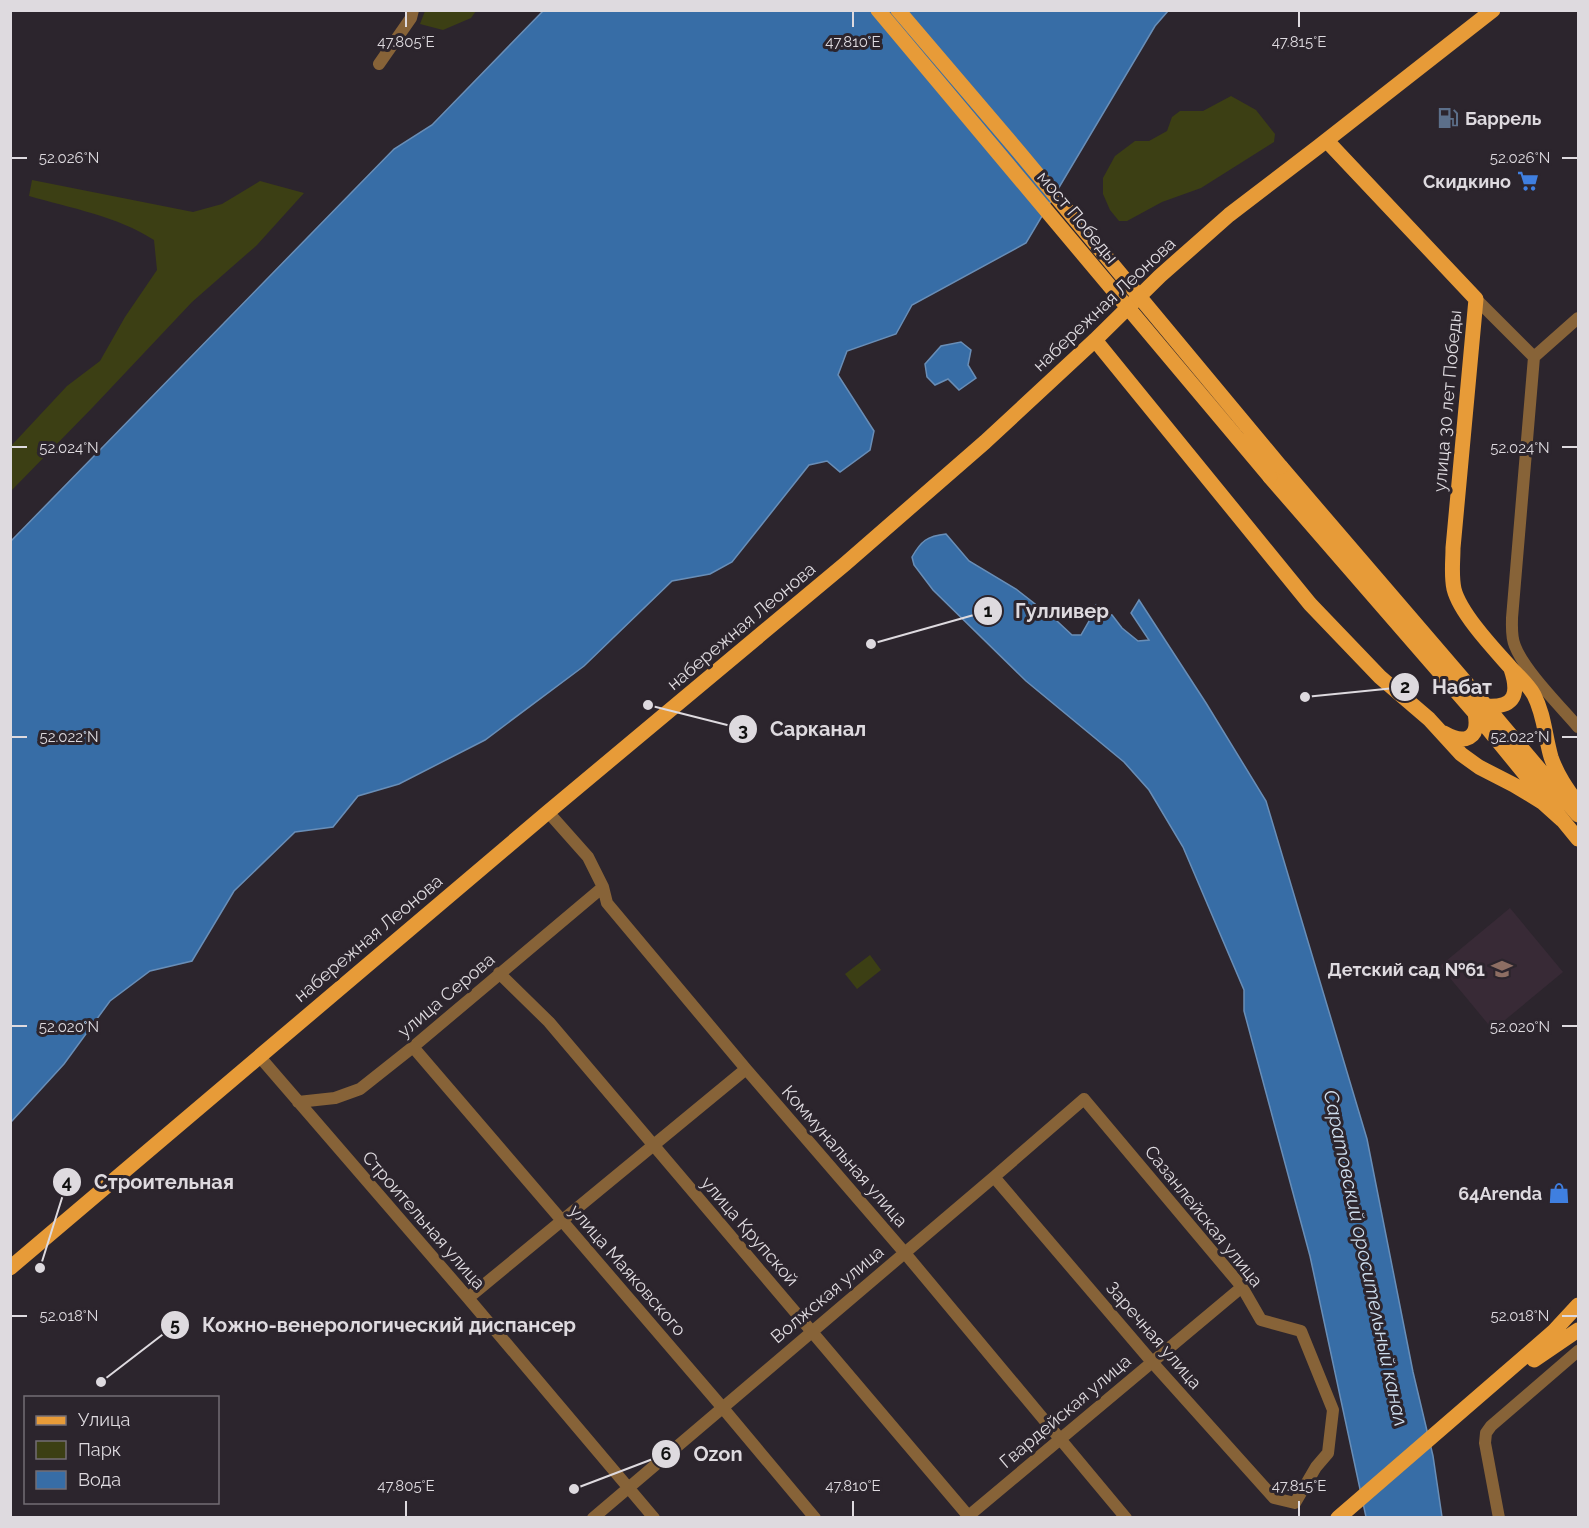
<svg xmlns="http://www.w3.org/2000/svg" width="1589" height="1528" font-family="Raleway,sans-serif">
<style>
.education{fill:#382a36}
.green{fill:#3c3f14}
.water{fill:#376da6;stroke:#698eb7;stroke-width:1.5}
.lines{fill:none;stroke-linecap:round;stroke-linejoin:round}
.minor{stroke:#876338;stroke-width:12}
.major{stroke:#e79b38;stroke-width:15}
.major-bridge{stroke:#e79b38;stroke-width:15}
.ticks{fill:none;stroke:#dedadf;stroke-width:2}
.labels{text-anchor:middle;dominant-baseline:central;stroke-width:6;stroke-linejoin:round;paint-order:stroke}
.poi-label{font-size:18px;font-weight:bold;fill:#dedadf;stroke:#2c252d;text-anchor:end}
.street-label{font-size:18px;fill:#dedadf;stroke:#2c252d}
.water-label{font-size:20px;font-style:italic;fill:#cfdeee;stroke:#2c252d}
.ticks-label{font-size:15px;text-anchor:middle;fill:#dedadf;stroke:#2c252d;stroke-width:6;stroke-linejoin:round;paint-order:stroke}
.leader{fill:none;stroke:#dedadf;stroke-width:2}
.callout-dot{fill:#dedadf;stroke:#2c252d;stroke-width:2}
.mark-label{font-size:18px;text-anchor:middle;font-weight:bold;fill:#111}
.callout-label{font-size:20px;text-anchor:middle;font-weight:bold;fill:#dedadf;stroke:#2c252d;stroke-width:6;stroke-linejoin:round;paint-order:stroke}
</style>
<rect width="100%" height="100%" fill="#2c252d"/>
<!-- education -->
<path class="education" d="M1510,908L1563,972L1493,1030L1440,966Z"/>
<!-- green -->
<path class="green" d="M425,11V10L476,11L471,18L443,30L420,24Z
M1231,96L1256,110L1275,134L1274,142L1201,188L1162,202L1127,221H1119L1110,210L1103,194V178L1115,156L1135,141H1149L1167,131L1172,117L1180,111H1203Z
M32,180L193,212L222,204L260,181L304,193L257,245L192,302L93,407L11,491V446L67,386L100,361L125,317L157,270L154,240C117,216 70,208 29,196Z
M870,955L881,970L857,989L845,974Z"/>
<!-- water -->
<path class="water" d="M543,11H1168L1155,26L1026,243L912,305L896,334L847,351L838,375L874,431L870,450L840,472L827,461L809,465L732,562L710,574L672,581L584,666L485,740L399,784L358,796L333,827L295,832L234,891L192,961L150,971L110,1001L64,1064L11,1122V541L394,149L432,125Z
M961,342L971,350L968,365L976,378L959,390L948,379L935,385L927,377L925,364L941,346Z
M946,534L969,561L1016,589L1057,621L1072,635H1081L1089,621L1088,614L1096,605L1102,613L1112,615L1122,628L1138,641L1149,640L1131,613L1139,600L1206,703L1266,801L1367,1139L1413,1372L1433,1456L1442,1517H1366L1310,1256L1244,1011V990L1183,847L1149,790L1124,762L1026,681L933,590L914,565L912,557C921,541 927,536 946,534Z"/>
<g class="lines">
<!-- minor -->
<path class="minor" d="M379,64L411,18L413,10
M1476,299L1534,357L1512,618C1512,627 1511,637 1515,646C1524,670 1560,706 1578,727
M1534,357L1578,318
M548,812L588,857L603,887L607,903L746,1069L904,1252L1126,1518
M499,973L549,1022L970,1518
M413,1047L722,1407L815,1518
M259,1056L468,1298L654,1518
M298,1102L335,1098L360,1089L413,1047L603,887
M468,1298L746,1069
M593,1518L994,1177L1084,1099L1242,1287L1261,1320L1301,1331L1333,1410L1328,1453L1316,1467L1295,1503L1274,1498L1152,1362L994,1177
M966,1518L1242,1287
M1499,1518L1485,1443L1486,1433L1491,1426L1578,1351"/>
<!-- major -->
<path class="major" d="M1327,141L1476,299L1453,548C1453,561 1451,575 1454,589C1460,613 1493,648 1510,667C1518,676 1528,684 1534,695C1544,714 1545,736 1551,757C1557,775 1567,789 1578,804
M1095,340L1310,604L1380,677L1429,719L1461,754L1479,767L1514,785L1542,802L1562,820
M1281,467L1486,706L1578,815
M1270,477L1475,713L1578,839
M1486,706C1516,708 1519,693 1511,669
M1444,733C1465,745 1480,739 1475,713
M10,1268L548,812L845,564L985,442L1095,340L1160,276L1229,215L1318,147L1493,10
M1534,1360L1578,1330
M1338,1518L1553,1332L1578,1305"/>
<!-- major-bridge -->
<path class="major-bridge" d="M878,10L1270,477
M898,10L1019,152L1281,467"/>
</g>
<!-- ticks -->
<path class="ticks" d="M406,12V27M853,12V27M1299,12V27M12,158H27M1562,158H1577M12,447H27M1562,447H1577M12,737H27M1562,737H1577M12,1026H27M1562,1026H1577M12,1316H27M1562,1316H1577M406,1501V1516M853,1501V1516M1299,1501V1516"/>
<!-- icons -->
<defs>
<symbol id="fuel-bare" viewBox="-9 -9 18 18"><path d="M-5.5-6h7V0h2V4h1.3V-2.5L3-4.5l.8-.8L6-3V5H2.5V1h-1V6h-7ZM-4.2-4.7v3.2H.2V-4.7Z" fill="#5c6f8a" stroke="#2c252d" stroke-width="2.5" paint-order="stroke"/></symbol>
<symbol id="supermarket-bare" viewBox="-9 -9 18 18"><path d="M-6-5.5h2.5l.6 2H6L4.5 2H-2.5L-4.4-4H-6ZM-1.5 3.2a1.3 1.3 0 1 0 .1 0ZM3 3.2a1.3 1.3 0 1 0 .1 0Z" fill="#3f7fe0" stroke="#2c252d" stroke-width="2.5" paint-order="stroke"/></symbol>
<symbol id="school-bare" viewBox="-9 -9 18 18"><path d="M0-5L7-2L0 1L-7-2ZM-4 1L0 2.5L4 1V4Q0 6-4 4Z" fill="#8d6e63" stroke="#2c252d" stroke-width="2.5" paint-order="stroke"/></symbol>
<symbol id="shop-bare" viewBox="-9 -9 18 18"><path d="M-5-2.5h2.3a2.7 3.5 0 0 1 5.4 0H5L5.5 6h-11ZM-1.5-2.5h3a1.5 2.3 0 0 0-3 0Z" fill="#3f7fe0" stroke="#2c252d" stroke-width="2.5" paint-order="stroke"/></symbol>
</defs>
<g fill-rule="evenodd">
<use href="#fuel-bare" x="1433" y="103" width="30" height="30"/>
<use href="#supermarket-bare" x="1513" y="166" width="30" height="30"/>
<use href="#school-bare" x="1487" y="954" width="30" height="30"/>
<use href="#shop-bare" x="1544" y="1178" width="30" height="30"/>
</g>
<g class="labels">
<!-- poi labels -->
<g class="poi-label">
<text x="1465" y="118" text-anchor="start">Баррель</text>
<text x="1511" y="181">Скидкино</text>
<text x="1485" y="969">Детский сад №61</text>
<text x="1542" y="1193">64Arenda</text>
</g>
<!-- street labels -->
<g class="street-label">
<text transform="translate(1078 217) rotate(50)">мост Победы</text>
<text transform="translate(1104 304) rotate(-43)">набережная Леонова</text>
<text transform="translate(1447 401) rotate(-85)">улица 30 лет Победы</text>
<text transform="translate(741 626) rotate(-40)">набережная Леонова</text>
<text transform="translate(368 938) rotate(-40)">набережная Леонова</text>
<text transform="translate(446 995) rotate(-40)">улица Серова</text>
<text transform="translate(845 1156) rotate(49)">Коммунальная улица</text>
<text transform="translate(1204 1216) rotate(51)">Сазанлейская улица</text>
<text transform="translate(424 1220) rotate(49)">Строительная улица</text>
<text transform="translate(750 1231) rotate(49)">улица Крупской</text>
<text transform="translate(628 1270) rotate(49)">улица Маяковского</text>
<text transform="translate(827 1294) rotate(-40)">Волжская улица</text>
<text transform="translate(1154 1335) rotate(49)">Заречная улица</text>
<text transform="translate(1065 1411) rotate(-40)">Гвардейская улица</text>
</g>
<!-- water labels -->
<g class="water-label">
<text transform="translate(1366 1258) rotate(78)">Саратовский оросительный канал</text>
</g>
</g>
<g class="ticks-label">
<text x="406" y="47">47.805°E</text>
<text x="853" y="47">47.810°E</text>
<text x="1299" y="47">47.815°E</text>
<text x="69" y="163">52.026°N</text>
<text x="1520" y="163">52.026°N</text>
<text x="69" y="453">52.024°N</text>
<text x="1520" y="453">52.024°N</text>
<text x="69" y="742">52.022°N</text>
<text x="1520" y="742">52.022°N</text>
<text x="69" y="1032">52.020°N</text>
<text x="1520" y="1032">52.020°N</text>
<text x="69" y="1321">52.018°N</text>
<text x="1520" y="1321">52.018°N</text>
<text x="406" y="1491">47.805°E</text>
<text x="853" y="1491">47.810°E</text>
<text x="1299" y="1491">47.815°E</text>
</g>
<!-- callouts -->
<path class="leader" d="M871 644L988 611M1305 697L1405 687M648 705L743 729M40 1268L67 1182M101 1382L175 1325M574 1489L666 1454"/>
<g class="callout-dot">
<circle cx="871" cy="644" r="6"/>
<circle cx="1305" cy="697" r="6"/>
<circle cx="648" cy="705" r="6"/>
<circle cx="40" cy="1268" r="6"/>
<circle cx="101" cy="1382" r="6"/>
<circle cx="574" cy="1489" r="6"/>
<circle cx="988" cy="611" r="15"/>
<circle cx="1405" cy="687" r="15"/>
<circle cx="743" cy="729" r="15"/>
<circle cx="67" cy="1182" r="15"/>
<circle cx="175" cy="1325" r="15"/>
<circle cx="666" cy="1454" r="15"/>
</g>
<g class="mark-label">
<text x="988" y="617">1</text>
<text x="1405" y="693">2</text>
<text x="743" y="736">3</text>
<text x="67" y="1188">4</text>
<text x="175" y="1331">5</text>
<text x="666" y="1460">6</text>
</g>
<g class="callout-label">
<text x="1062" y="618">Гулливер</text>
<text x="1462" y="694">Набат</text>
<text x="818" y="736">Сарканал</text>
<text x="164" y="1189">Строительная</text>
<text x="389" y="1332">Кожно-венерологический диспансер</text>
<text x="718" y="1461">Ozon</text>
</g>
<!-- border -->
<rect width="1589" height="1528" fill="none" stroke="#dedadf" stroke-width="24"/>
<!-- legend -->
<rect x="24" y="1396" width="195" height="108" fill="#2c252d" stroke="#736d74" stroke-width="1.5"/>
<rect x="36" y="1416" width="30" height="9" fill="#e79b38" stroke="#736d74" stroke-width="1.5"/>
<text x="78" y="1426" font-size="18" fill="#dedadf">Улица</text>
<rect x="36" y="1441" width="30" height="18" fill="#3c3f14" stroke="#736d74" stroke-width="1.5"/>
<text x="78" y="1456" font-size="18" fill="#dedadf">Парк</text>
<rect x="36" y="1471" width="30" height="18" fill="#376da6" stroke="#736d74" stroke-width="1.5"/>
<text x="78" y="1486" font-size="18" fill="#dedadf">Вода</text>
</svg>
